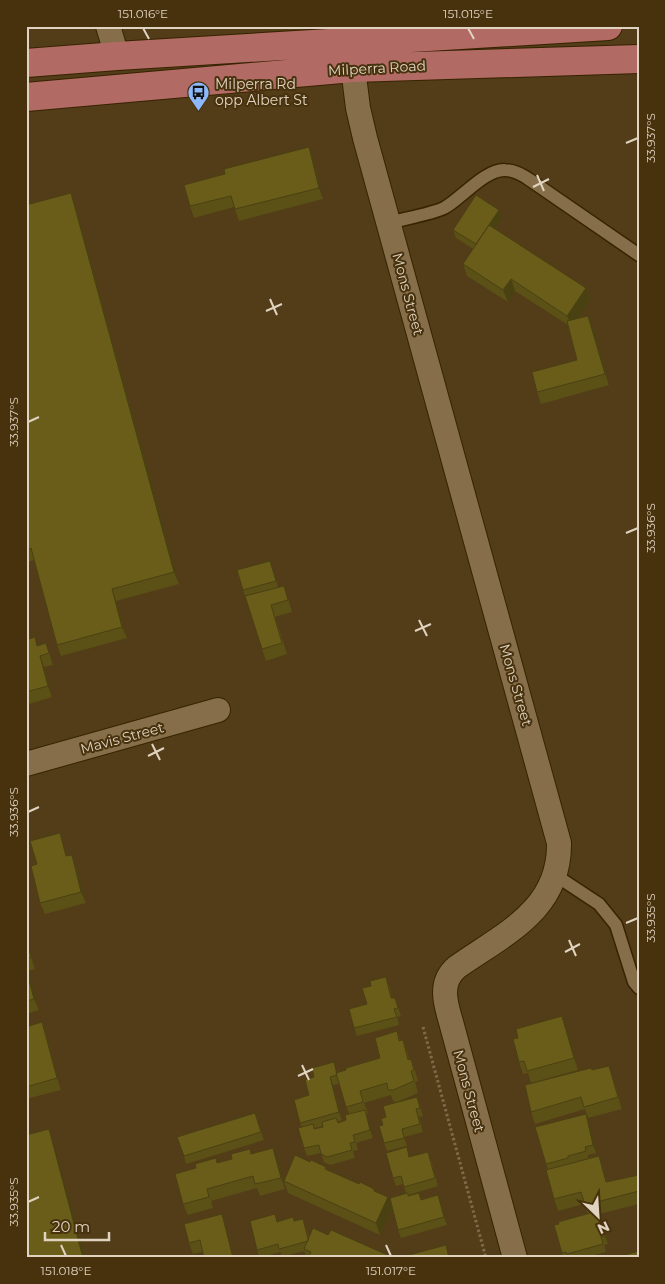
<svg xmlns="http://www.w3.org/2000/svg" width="665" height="1284" font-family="Montserrat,sans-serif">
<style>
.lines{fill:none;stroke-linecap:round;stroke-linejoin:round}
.service-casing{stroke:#372300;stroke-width:15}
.minor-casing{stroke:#372300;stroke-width:26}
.trunk-casing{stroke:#372300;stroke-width:30}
.path{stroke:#7e6b4c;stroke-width:3;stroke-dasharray:2.5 2.5;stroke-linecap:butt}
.service{stroke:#856e49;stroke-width:12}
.minor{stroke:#856e49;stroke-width:24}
.trunk{stroke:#b26a65;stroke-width:28}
.wall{fill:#5b5016;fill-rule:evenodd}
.shaded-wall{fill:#4a4112}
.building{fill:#6a5d1a;stroke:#4a4112}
.ticks{fill:none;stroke:#e0d3c0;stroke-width:2}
.labels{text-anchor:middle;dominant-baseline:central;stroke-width:4;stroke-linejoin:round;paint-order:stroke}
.street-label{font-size:14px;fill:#e0d3c0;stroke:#47320d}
.poi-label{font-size:14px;fill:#e0d3c0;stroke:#47320d;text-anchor:start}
.neatline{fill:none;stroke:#e0d3c0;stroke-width:2}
.ticks-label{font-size:12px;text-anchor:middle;fill:#e0d3c0}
</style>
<rect width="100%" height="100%" fill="#523d18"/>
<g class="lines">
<defs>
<path id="service" d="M388,223C402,219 432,214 444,208C461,199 485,169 505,170C514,170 523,175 530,180L639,255
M555,875L599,904L616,925L634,982L639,988"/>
<path id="minor" d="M108,26L117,56
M353,68L358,108L365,138L559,843C560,910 504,934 457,967C439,982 445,1002 451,1022L515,1258
M26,764L218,710"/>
<path id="trunk" d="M26,63L117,56L608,26
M26,97L353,68L639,59"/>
</defs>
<!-- service casing -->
<use href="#service" class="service-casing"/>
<!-- minor casing -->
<use href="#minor" class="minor-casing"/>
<!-- trunk casing -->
<use href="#trunk" class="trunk-casing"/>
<!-- path -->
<path class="path" d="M423,1027L486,1258"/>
<!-- service -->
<use href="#service" class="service"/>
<!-- minor -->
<use href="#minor" class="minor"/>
<!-- trunk -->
<use href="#trunk" class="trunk"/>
</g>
<!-- wall -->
<path class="wall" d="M309,147L313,159L323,199L239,221L234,207L194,218L190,206L225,174Z
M71,193L75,205L179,584L116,601L127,638L61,656L57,645L34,560L26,563V205Z
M502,218L495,229L586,288L590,300L578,318L588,316L593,327L609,385L541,404L537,392L577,360L568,325L515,291L508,302L467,276L463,264L473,249L456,238L453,230Z
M274,573L278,587L288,598L292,612L275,617L287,654L266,661L243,590Z
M26,640L38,646L46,643L53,665L44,667L52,697L26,705Z
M60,833L67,856L76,866L86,903L45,914L40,903L37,864Z
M26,937L35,969L28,971L39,1010L26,1014Z
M389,985L392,998H395L401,1016L397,1017L399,1025L357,1036L354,1028L367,1004Z
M42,1022L46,1034L61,1090L26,1099V1027Z
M567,1027L578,1070L531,1083L528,1073L523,1074L519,1062Z
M397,1031L400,1040L407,1051L409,1060L411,1059L415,1071L418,1081L415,1082L418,1093L397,1102L393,1101L391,1095L364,1103L368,1113L366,1114L373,1138L356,1143L358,1150L353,1151L355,1158L330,1165L324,1162L321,1153L307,1156L304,1148L302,1127L300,1123L314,1077L346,1070L380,1058ZM339,1084L349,1114L346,1120L338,1123L337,1122L342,1120L333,1085ZM323,1126V1127L315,1129L314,1128Z
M609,1066L613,1077L622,1109L588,1118L585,1109L535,1124L531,1112L592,1070Z
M417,1097L423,1116L419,1117L423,1132L404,1137L407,1146L387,1151L384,1143L383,1125L386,1117Z
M255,1113L264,1140L186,1164L184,1156Z
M586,1114L589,1122L596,1153L588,1155V1158L599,1156L603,1167L607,1182L639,1175V1204L595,1215L596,1217L600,1216L603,1224L608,1244L604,1245L606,1252L584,1258H563L562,1253L559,1224L588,1214L584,1204L558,1211L554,1199L548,1169L546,1164Z
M252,1154L278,1160L285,1189L260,1196L257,1188L211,1201L213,1208L188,1215L183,1204L196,1168L216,1158L217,1163Z
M410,1157L431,1160L438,1186L408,1195L409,1196L421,1199L438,1195L447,1225L401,1238L398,1230L406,1193L403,1184L396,1186L393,1178Z
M310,1162L326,1167L327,1170L359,1184L374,1189L375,1192L392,1209L380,1235L288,1193L284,1181Z
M222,1214L226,1226L203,1252L193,1254L189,1243Z
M293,1217L294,1221L303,1219L309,1238L328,1235L392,1258H307L304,1251L282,1257L280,1252L260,1258L257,1250L278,1221Z"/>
<!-- shaded-wall -->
<path class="shaded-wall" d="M309,147L313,159L323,199L319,188Z
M71,193L75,205L179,584L174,572Z
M499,210L502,218L479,253L476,245Z
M511,279L515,291L508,302L503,290Z
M586,288L590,300L572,328L567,316Z
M588,316L593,327L609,385L605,374Z
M112,589L116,601L127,638L122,627Z
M40,656L44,667L52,697L48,686Z
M60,833L64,844L70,868L66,856Z
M72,855L76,866L86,903L81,892Z
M26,937L35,969L31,957L26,941Z
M26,967L28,971L39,1010L34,999Z
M562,1016L567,1027L578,1070L574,1058Z
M42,1022L46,1034L61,1090L57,1078Z
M609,1066L613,1077L622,1109L618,1097Z
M330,1077L333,1085L342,1120L339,1112Z
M365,1110L368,1118L373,1138L370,1130Z
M586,1114L589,1122L596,1153L593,1145Z
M49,1129L54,1144L85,1258H83Z
M273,1148L278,1160L285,1189L281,1178Z
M599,1156L603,1167L610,1194L606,1182Z
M438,1195L441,1203L447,1225L444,1217Z
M388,1197L392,1209L380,1235L376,1223Z
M222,1214L226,1226L234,1258H233Z
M600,1216L603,1224L608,1244L605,1236Z"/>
<!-- building -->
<path class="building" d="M309,147L319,188L235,209L231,196L190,206L184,185L225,174L224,169Z
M71,193L174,572L112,589L122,627L57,645L31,548L26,550V205Z
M476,195L499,210L476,244L453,230Z
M489,225L586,288L567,316L511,279L503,290L463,264Z
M588,316L605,374L537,392L532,372L577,360L567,321Z
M270,561L276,581L243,590L237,570Z
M284,586L288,600L271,605L282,643L262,649L245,596Z
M35,637L37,646L46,643L49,653L40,656L48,686L26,692V640Z
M60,833L66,856L72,855L81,892L40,903L31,866L37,864L30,841Z
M26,941L31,957L26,959Z
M26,969L34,999L26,1001Z
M386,977L391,998H395L398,1008L394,1009L397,1017L354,1028L349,1009L367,1004L362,988L371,986L370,981Z
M562,1016L574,1058L527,1071L524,1061L519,1062L513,1039L518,1038L516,1029Z
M42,1022L57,1078L26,1087V1027Z
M397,1031L399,1041L403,1040L408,1060L411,1059L414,1070L411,1071L414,1081L393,1090H388L387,1083L360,1091L363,1102L346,1107L336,1073L346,1070V1068L380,1058L375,1038Z
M334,1062L337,1075L330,1077L339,1112L300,1123L294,1100L309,1095L305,1080L314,1077L312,1068Z
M609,1066L618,1097L584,1107L581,1097L531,1112L525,1085L591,1068L592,1070Z
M417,1097L420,1108L416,1109L420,1124L402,1129L404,1138L384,1143L379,1126L383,1125L381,1119L386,1117L383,1106Z
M365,1110L370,1130L353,1135L355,1142L350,1143L352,1150L327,1157L321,1154L319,1145L304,1148L298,1128L313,1124L314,1129L323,1127L322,1122L336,1118L338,1123L346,1120L345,1115Z
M255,1113L261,1132L184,1156L177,1137Z
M586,1114L593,1145L585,1147L586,1151L568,1156V1158L546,1164L535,1127Z
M49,1129L83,1258H26V1135Z
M407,1147L409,1157L428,1152L435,1178L404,1187L401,1176L393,1178L386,1153Z
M273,1148L281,1178L255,1184L253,1176L207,1189L209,1197L183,1204L175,1174L196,1168L195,1164L216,1158L217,1163L232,1159L231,1154L250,1149L251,1154Z
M295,1155L310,1162L311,1160L326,1167L325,1169L359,1184L360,1182L374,1189V1191L388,1197L376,1223L284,1181Z
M599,1156L606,1182L639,1175V1191L585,1205L581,1192L554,1199L546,1170Z
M408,1193V1196L419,1193L421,1200L438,1195L444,1217L398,1230L390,1198Z
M594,1212L596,1217L600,1216L605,1236L601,1237L603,1244L567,1254L566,1252L562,1253L554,1225L559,1224L558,1222Z
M222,1214L233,1258H204L200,1240L189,1243L184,1224Z
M275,1214L277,1222L293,1217L294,1221L303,1219L308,1239V1241L279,1249L278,1244L257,1250L250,1221Z
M313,1228L328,1235L331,1230L392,1257L312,1258L309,1256L311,1252L304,1249Z
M446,1245L449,1258H406L405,1256Z
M639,1251V1258H614Z"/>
<!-- ticks -->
<path class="ticks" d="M143,28L149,39M468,28L474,39M626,143L638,138M537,175L544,191M533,187L549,179M270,299L277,315M266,311L282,304M28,422L39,417M626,533L638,528M419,620L427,636M415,631L431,624M152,744L160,760M148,756L164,748M28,812L39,807M626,923L638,918M569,940L576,956M565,952L580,944M302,1065L309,1080M298,1076L313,1069M28,1202L39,1197M61,1245L66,1256M386,1245L391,1256"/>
<!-- icons -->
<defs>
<symbol id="bus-pin" viewBox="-11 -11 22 30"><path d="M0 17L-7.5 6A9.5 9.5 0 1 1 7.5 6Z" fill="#8db9fc" stroke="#47320d"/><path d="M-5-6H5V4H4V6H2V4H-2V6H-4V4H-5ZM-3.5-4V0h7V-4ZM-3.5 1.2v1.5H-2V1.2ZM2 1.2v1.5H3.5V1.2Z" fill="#111"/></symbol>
</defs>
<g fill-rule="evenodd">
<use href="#bus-pin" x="186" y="80" width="25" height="34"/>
</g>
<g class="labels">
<!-- street labels -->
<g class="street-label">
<text transform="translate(377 68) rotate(-3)">Milperra Road</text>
<text transform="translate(408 294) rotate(75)">Mons Street</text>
<text transform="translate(516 685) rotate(74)">Mons Street</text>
<text transform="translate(122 738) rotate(-15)">Mavis Street</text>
<text transform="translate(469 1091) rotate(75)">Mons Street</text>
</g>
<!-- poi labels -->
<g class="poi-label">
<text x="215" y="84">Milperra Rd<tspan x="215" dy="16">opp Albert St</tspan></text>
</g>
</g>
<!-- border -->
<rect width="665" height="1284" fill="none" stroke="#47320d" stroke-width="55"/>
<!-- north arrow -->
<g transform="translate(598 1216) rotate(155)" stroke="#47320d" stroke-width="4" paint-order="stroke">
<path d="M0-4L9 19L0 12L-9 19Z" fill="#e0d3c0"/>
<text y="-8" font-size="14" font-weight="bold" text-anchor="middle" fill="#e0d3c0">N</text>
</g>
<!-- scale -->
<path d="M45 1232v8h64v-8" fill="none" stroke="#e0d3c0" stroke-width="2.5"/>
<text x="52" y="1232" font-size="15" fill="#e0d3c0" stroke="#47320d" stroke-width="4" paint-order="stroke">20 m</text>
<rect x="28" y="28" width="610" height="1228" class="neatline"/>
<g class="ticks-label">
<text x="143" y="18">151.016°E</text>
<text x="468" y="18">151.015°E</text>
<text transform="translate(651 138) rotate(-90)" y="4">33.937°S</text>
<text transform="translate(14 422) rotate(-90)" y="4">33.937°S</text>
<text transform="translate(651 528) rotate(-90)" y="4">33.936°S</text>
<text transform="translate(14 812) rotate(-90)" y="4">33.936°S</text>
<text transform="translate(651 918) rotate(-90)" y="4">33.935°S</text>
<text transform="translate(14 1202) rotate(-90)" y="4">33.935°S</text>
<text x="66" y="1275">151.018°E</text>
<text x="391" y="1275">151.017°E</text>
</g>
</svg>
